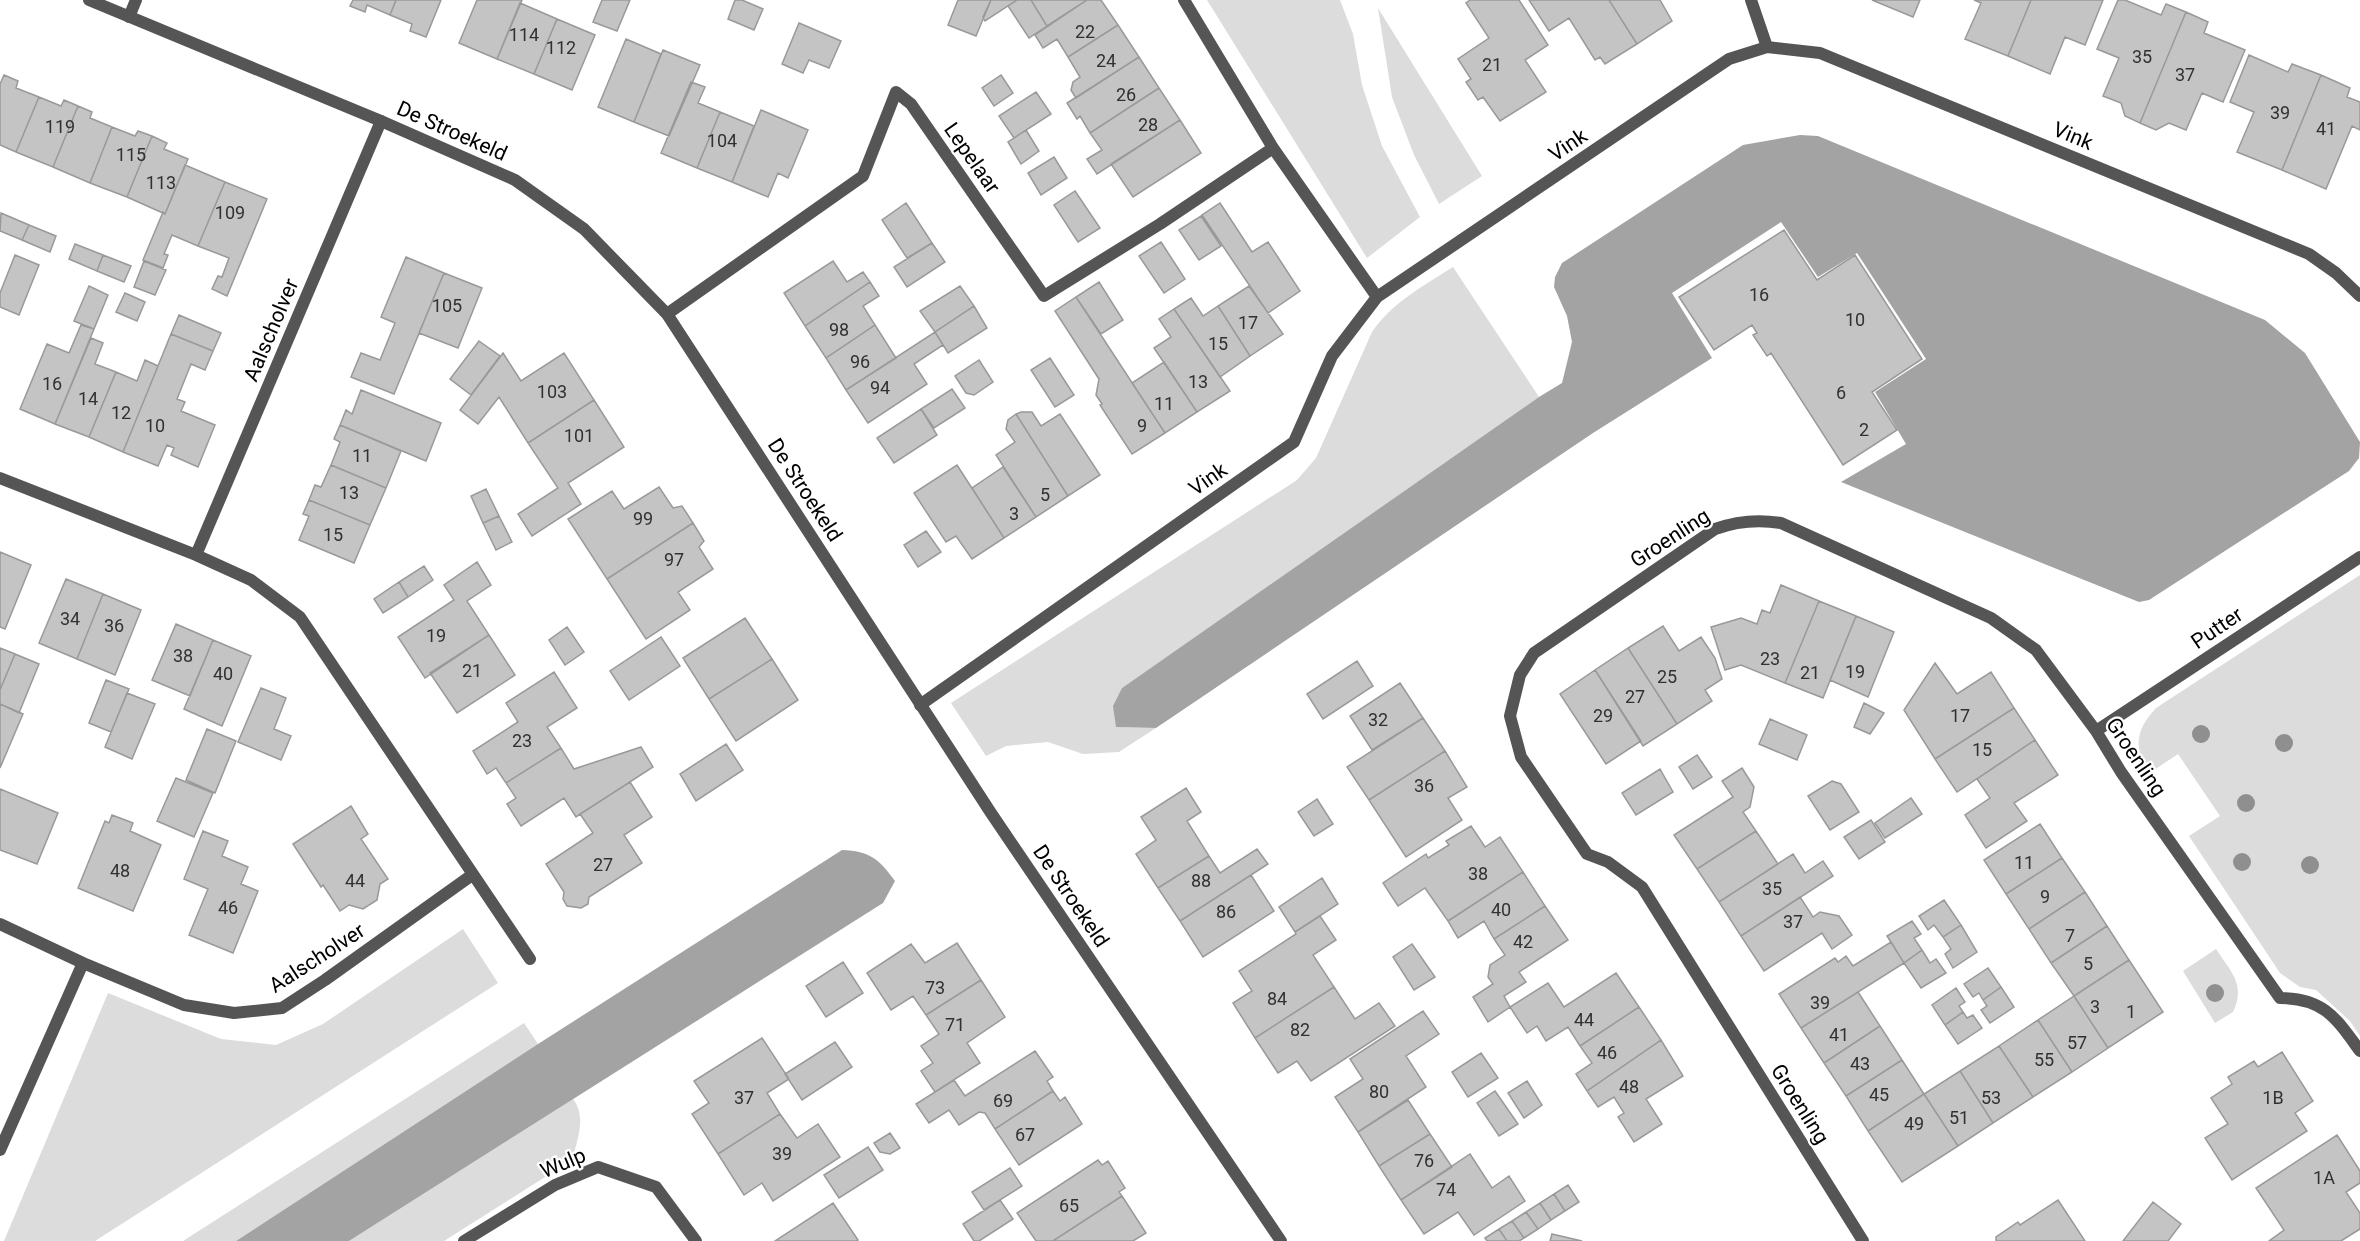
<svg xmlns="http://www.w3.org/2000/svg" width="2360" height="1241" font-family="Roboto,sans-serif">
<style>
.green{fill:#dcdcdc}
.water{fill:#a3a3a3}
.building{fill:#c4c4c4;stroke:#999;stroke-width:1.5}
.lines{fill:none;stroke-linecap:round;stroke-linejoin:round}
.minor{stroke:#555;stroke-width:12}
.tertiary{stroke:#555;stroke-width:12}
.tree{fill:#8f8f8f}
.labels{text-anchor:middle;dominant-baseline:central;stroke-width:4.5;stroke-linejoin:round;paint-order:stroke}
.number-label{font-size:18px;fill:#313131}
.street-label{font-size:21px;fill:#000;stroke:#fff}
</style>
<rect width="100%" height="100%" fill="#fff"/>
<!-- green -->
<path class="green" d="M1207,0H1340L1353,34L1362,85L1382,146L1420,217L1367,258Z
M1378,8L1482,176L1439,204L1414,155L1392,97Z
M1453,267L1539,397L1122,688L1116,727L1156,728L1119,752L1083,754L1048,742L1006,746L986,756L951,703L1297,480L1316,458L1372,332C1393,302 1423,286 1453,267Z
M2360,575V1036L2350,1021L2316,990L2300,987L2280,973L2189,836L2220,816L2178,754L2148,774C2134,746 2135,731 2156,708Z
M463,929L498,983L95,1241H4L108,993L221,1039L276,1045L323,1024Z
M2216,949C2231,972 2246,984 2233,1012L2215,1023L2183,971Z
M524,1023L538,1044L236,1241H183Z
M573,1099C587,1117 577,1141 572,1160L444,1241H349Z"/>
<!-- water -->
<path class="water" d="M1800,135L1818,136L2265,320L2305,353L2360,442L2359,458L2349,471L2149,600L2139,602L1841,482L1906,444L1875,392L1926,359L1857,253L1818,277L1781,222L1672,293L1712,358L1593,433L1156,728L1116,727L1113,706L1122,688L1539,397L1562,383L1572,342L1567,316L1554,287L1555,277L1562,263L1743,145Z
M842,850C870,851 879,859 895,881L883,903L349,1241H236L538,1044Z"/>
<!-- building -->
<path class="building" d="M353,0H396L390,15L367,5L365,12L350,6Z
M396,0H441L426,37L410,31L412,24L390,15Z
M477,0H522L497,59L459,43Z
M602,0H630L617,31L593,22Z
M735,0H742L763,9L754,30L728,19Z
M958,0H991L976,36L948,25Z
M991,0H1017L985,21L983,17Z
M1017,0H1031L1047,26L1029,38L1008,6Z
M1031,0H1087L1047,26Z
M1087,0H1101L1118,25L1068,57L1057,39L1043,48L1035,35Z
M1470,0H1519L1548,45L1525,60L1546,92L1500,121L1483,97L1478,100L1466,82L1471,79L1458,59L1489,38L1466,3Z
M1529,0H1609L1637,44L1605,64L1600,57L1595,60L1569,18L1549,31Z
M1609,0H1660L1672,21L1637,44Z
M1872,0H1920L1913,17Z
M1974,0H2031L2008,56L1965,39L1981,3Z
M2031,0H2103L2085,45L2065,37L2050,74L2008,56Z
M2118,0H2125L2161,15L2166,4L2186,12L2140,123L2125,116L2121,103L2103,96L2119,58L2097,49Z
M520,3L557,19L534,74L497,59Z
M2186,12L2208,22L2204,33L2245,50L2223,102L2202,93L2186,130L2169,123L2156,130L2140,123Z
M557,19L595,35L572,90L534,74Z
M799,23L841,41L829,68L809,60L803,73L782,64Z
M1118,25L1139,57L1076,98L1071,90L1073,82L1080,77L1068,57Z
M626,39L661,54L634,122L598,107Z
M663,50L700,65L669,136L634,122Z
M2249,55L2288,72L2292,64L2321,75L2282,170L2237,152L2254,112L2230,102Z
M1139,57L1159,88L1090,133L1080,116L1077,119L1067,103Z
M4,75L18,81L16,88L39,97L16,152L0,145V84Z
M1001,75L1013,93L994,106L982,88Z
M2321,75L2350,88L2347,97L2360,102V130L2352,126L2326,189L2282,170Z
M691,82L705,87L698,103L720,112L697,168L661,153Z
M1159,88L1180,120L1097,174L1087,159L1102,150L1090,133Z
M1036,92L1051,114L1014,138L999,116Z
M39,97L61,106L64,100L78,106L53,167L16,152Z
M78,106L92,112L90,118L112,127L90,183L53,167Z
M761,110L808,130L788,178L778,173L768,197L732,182Z
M720,112L754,126L732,182L697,168Z
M1180,120L1201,153L1133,197L1111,164Z
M112,127L135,136L138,131L152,136L127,197L90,183Z
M1026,130L1039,151L1021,164L1008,142Z
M152,136L167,143L164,149L188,159L165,214L127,197Z
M1054,157L1067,178L1041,195L1028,173Z
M185,165L225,182L198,246L172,235L164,254L168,255L163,268L143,260L163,212L165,214Z
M225,182L267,199L227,296L212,289L218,276L222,277L229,258L198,246Z
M1075,191L1100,228L1078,242L1054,205Z
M906,203L932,243L907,258L882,220Z
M1220,203L1252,252L1268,242L1300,291L1268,313L1202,215Z
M1,213L29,225L22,240L0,231Z
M1201,216L1221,246L1199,260L1179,230Z
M29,225L56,236L50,252L22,240Z
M1784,230L1817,280L1855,255L1922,359L1872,392L1897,430L1843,465L1771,353L1767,356L1753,335L1757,333L1752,325L1714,350L1679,297Z
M1161,242L1185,279L1164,293L1139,256Z
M932,243L945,262L907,287L894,267Z
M75,244L103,255L97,271L69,259Z
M15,255L39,265L19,315L0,307V293Z
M103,255L131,266L124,282L97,271Z
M406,257L444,273L394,394L351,377L361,353L380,360L395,323L381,317Z
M144,261L166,270L155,295L134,287Z
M833,261L847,282L863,272L870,282L805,326L784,293Z
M444,273L482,288L458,348L419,333Z
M870,282L879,296L863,306L875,325L826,358L805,326Z
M1099,282L1123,320L1101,334L1076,297Z
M89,286L108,295L94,329L74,321Z
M960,286L974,306L935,332L920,311Z
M1249,286L1283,334L1250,356L1218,306Z
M125,293L145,302L137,321L116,312Z
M1076,297L1165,433L1132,454L1100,405L1102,404L1096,395L1099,379L1055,311Z
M1191,298L1203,316L1218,306L1250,356L1220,377L1174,309Z
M974,306L987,328L948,353L935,332Z
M1174,309L1230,391L1197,412L1154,348L1171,337L1159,319Z
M179,315L221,333L213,351L171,334Z
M81,325L94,329L55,424L20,409L47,344L69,353Z
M875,325L896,358L846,390L826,358Z
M935,332L943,345L914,364L927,384L868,423L846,390Z
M171,334L213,351L205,370L191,364L177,399L185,402L181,411L215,425L198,467L171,455L174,448L167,445L158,466L123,452Z
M91,338L103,343L95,364L116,372L89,437L55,424Z
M479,341L500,356L471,395L450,379Z
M503,353L521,381L564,353L594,400L528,443L499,397L478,424L460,410Z
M1050,358L1074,395L1055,407L1031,370Z
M145,360L158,366L123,452L89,437L116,372L137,381Z
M979,360L993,382L974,395L966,393L955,376Z
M1164,362L1197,412L1165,433L1132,383Z
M952,389L965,408L934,428L921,409Z
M361,390L441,423L426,461L340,425L346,410L352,414Z
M594,400L624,447L568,483L581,504L532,536L518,514L558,488L528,443Z
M921,409L937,435L894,463L877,438Z
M1021,412H1032L1041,426L1060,414L1100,475L1068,496L1016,414Z
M1016,414L1068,496L1036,517L996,455L1015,442L1006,429L1008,420Z
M340,425L401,451L386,488L331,465L340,442L334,439Z
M331,465L386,488L370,525L309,500L315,485L321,487Z
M957,465L1004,538L972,559L956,536L946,542L914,493Z
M1003,467L1036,517L1004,538L972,488Z
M659,487L673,508L682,506L693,523L607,579L568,519L612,491L624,509Z
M486,489L499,516L483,523L471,496Z
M309,500L370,525L354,563L299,540L309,516L303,514Z
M499,516L512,542L496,550L483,523Z
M693,523L704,541L699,547L713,569L678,592L690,610L646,639L607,579Z
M926,531L941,552L918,567L904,545Z
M0,552L31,565L5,629L0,627Z
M477,562L491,585L467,601L489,635L425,678L398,637L454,600L444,585Z
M424,566L433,580L408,597L399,582Z
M66,579L103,594L77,659L39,643Z
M399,582L408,597L383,613L374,599Z
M1781,585L1819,601L1785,683L1741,665L1725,670L1711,627L1741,618L1757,624L1762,610L1770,613Z
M103,594L141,610L115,675L77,659Z
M1819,601L1856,616L1823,698L1785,683Z
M1856,616L1894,632L1868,697L1830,680Z
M745,618L772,659L709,699L683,658Z
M176,624L213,640L190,696L152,680Z
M1663,626L1679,651L1701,637L1715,658L1722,679L1705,690L1712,701L1677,724L1628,648Z
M567,627L584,652L565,665L549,640Z
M489,635L515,675L457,713L430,673Z
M661,637L680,666L629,700L610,671Z
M213,640L251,656L222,726L184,709Z
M0,648L15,654L0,690Z
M1628,648L1677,724L1643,746L1595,670Z
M15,654L39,664L19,713L0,704V690Z
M772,659L798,700L736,741L709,699Z
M1357,661L1373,686L1323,719L1307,694Z
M1935,663L1957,694L1991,672L2014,708L1935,759L1904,710Z
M1595,670L1641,741L1606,764L1560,694Z
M554,672L577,708L547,727L561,748L506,783L496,768L487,774L473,751L518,722L506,703Z
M106,680L129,689L111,732L89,723Z
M1400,683L1423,718L1372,750L1350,716Z
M261,688L286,698L274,729L291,736L281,760L238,742Z
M127,693L155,704L132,759L105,747Z
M1864,703L1884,713L1870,734L1854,727Z
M0,704L23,714L0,768Z
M2014,708L2035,740L1957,792L1935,759Z
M1423,718L1445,751L1369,800L1347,767Z
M1770,719L1807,735L1797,760L1759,744Z
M207,729L236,741L215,793L186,780Z
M2035,740L2058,775L2014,803L2027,821L1986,848L1965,815L1990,798L1977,779Z
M726,744L743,770L696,801L680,774Z
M641,747L653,767L576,817L564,798L521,826L507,804L516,798L506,783L561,748L574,769Z
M1445,751L1467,787L1448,798L1462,820L1406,857L1369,800Z
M1697,755L1712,777L1693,789L1679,767Z
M1742,768L1754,787L1750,807L1743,812L1756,831L1697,869L1674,835L1733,797L1722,781Z
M1660,769L1673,792L1636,815L1622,793Z
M176,778L213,793L194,837L157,821Z
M1832,781L1841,784L1859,812L1830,830L1808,796Z
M630,782L652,817L624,835L642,863L589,897L588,904L581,908L567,906L563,899L564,892L546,864L593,833L580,814Z
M1186,788L1201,812L1187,821L1209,856L1158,888L1136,854L1156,840L1141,817Z
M0,789L58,813L37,864L0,850Z
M1911,798L1922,814L1885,838L1875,823Z
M1317,799L1333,824L1314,836L1298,812Z
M351,806L368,834L361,839L388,879L380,884L377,900L363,909L349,905L340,911L323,885L321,887L293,844Z
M112,815L133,823L130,831L161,845L133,911L78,888L105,821L109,823Z
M1871,820L1885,842L1859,859L1844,837Z
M2040,824L2062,858L2006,894L1984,860Z
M1471,826L1485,847L1500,837L1523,872L1448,921L1425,888L1398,906L1383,883L1426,854L1428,858L1449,845L1446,841Z
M203,831L228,841L222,856L248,867L241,884L258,891L233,953L189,935L208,889L184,879Z
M1756,831L1778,864L1719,902L1697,869Z
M1257,849L1268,864L1180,921L1158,888L1209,856L1220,873Z
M1793,854L1805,873L1823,861L1833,876L1741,936L1719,902Z
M2062,858L2085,892L2029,929L2006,894Z
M1523,872L1545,906L1494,939L1484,921L1458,938L1448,921Z
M1251,875L1274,911L1203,957L1180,921Z
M1322,878L1338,904L1295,932L1279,907Z
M2085,892L2107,926L2051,963L2029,929Z
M1800,897L1813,917L1820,912L1839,916L1852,935L1832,949L1822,933L1764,971L1741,936Z
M1944,900L1961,925L1943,937L1934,925L1928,930L1919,916Z
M1545,906L1568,940L1519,972L1526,982L1504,996L1510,1007L1488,1022L1473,997L1493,984L1488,977L1490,965L1505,955L1494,939Z
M1320,916L1336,940L1313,955L1334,987L1255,1038L1233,1003L1252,991L1239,971L1296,934L1295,932Z
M1912,921L1921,934L1914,938L1922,950L1904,963L1887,936Z
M1961,925L1977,952L1953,968L1945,954L1951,949L1943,937Z
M2107,926L2129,960L2074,996L2051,963Z
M1891,942L1904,963L1801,1028L1779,994L1835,958L1838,962L1846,956L1853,966Z
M957,943L981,980L926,1015L913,996L891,1010L867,973L911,944L925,963Z
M1412,944L1435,977L1414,990L1393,957Z
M1922,950L1930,963L1936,959L1946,973L1921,988L1904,963Z
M2129,960L2163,1012L2108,1048L2074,996Z
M843,962L863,993L826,1017L806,986Z
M1988,968L2001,987L1983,1000L1979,993L1973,997L1964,984Z
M1616,973L1639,1007L1580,1046L1568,1027L1546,1041L1537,1026L1527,1033L1510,1007L1548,983L1564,1007Z
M981,980L1005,1017L967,1043L980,1063L935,1092L921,1071L933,1063L921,1046L939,1034L926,1015Z
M1334,987L1355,1019L1379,1003L1395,1026L1311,1081L1297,1061L1278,1073L1255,1038Z
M2001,987L2014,1007L1990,1023L1981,1010L1987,1006L1983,1000Z
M1956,988L1965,1002L1959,1006L1963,1012L1945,1025L1932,1005Z
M1858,992L1880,1026L1824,1063L1801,1028Z
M2074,996L2108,1048L2072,1072L2038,1020Z
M1639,1007L1661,1040L1587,1091L1576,1074L1592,1063L1580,1046Z
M1423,1011L1439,1034L1406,1056L1426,1087L1358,1132L1335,1097L1363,1079L1350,1059Z
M1963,1012L1967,1018L1973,1015L1982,1028L1958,1044L1945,1025Z
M2038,1020L2072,1072L2033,1097L1999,1046Z
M1880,1026L1902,1060L1846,1096L1824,1063Z
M762,1038L789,1079L767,1093L780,1114L718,1154L692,1114L709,1103L694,1081Z
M1661,1040L1683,1076L1646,1099L1662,1124L1634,1142L1618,1117L1624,1113L1614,1097L1598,1107L1587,1091Z
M835,1042L852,1067L802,1100L785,1074Z
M1999,1046L2033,1097L1993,1123L1960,1071Z
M1035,1051L1053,1077L1047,1081L1053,1091L995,1129L985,1113L979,1112L959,1125L949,1110L929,1123L916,1104L954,1080L965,1096Z
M2282,1052L2313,1101L2295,1113L2307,1131L2232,1180L2205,1138L2228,1124L2211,1098L2232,1084L2228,1077L2254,1061L2258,1067Z
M1481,1053L1498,1078L1468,1097L1452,1072Z
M1902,1060L1924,1094L1868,1131L1846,1096Z
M1960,1071L1993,1123L1958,1146L1924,1094Z
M1527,1081L1542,1105L1524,1118L1508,1093Z
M1053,1091L1060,1101L1065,1097L1082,1124L1019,1165L995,1129Z
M1495,1091L1518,1124L1499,1136L1477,1103Z
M1924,1094L1958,1146L1902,1182L1868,1131Z
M1408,1100L1430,1134L1379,1166L1358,1132Z
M780,1114L797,1138L818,1124L840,1157L773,1201L762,1183L744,1195L718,1154Z
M890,1133L900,1148L890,1154L880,1152L874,1143Z
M1430,1134L1452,1167L1401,1200L1379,1166Z
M2337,1135L2360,1171V1183L2346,1192L2360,1213V1229L2341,1241H2269L2284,1230L2256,1188Z
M868,1147L883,1170L839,1198L824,1175Z
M1470,1154L1492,1188L1509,1176L1525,1201L1474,1235L1458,1212L1424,1234L1401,1200Z
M1098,1160L1102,1165L1108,1161L1125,1188L1119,1192L1122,1196L1053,1241H1036L1017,1213Z
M1010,1168L1022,1186L984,1210L972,1192Z
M1568,1185L1579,1202L1565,1211L1554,1194Z
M1554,1194L1565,1211L1551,1220L1540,1203Z
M1122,1196L1146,1233L1133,1241H1053Z
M1000,1200L1013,1219L979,1241H974L963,1224Z
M2058,1200L2085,1241H1996V1237L2018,1222L2020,1225Z
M2153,1202L2181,1224L2168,1241H2123Z
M833,1203L858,1240L856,1241H775Z
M1540,1203L1551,1220L1538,1229L1526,1212Z
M1526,1212L1538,1229L1524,1238L1512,1221Z
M1512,1221L1524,1238L1519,1241H1507L1499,1229Z
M1499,1229L1507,1241H1487L1485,1238Z
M1552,1234L1582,1241H1550Z"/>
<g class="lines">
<!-- minor -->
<path class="minor" d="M1184,0L1273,148L1377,297
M1751,0L1767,47
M129,17L136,0
M667,314L863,176L896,92L911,104L1044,296L1160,224L1273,148
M0,478L196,555L251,580L300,617L530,959
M196,555L381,121
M920,705L1294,442L1332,356L1377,297L1729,59L1767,47L1820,53L2309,254L2336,273L2360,296
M2096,731L2360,557
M0,924L83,963L184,1005L234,1013L282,1008L325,980L472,875
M0,1150L83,963
M464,1241L555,1185L598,1167L656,1187L696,1241
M1863,1241L1642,887L1608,862L1587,854L1521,757L1510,716L1520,675L1534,653L1715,529C1737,521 1757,519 1781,523L1991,618L2036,650L2096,731L2121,772L2280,998C2324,998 2336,1018 2360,1051"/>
<!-- tertiary -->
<path class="tertiary" d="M89,0L381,121L515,180L584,229L667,314L991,813L1281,1241"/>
</g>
<!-- trees -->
<g class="tree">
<circle cx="2201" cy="734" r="9"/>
<circle cx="2284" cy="743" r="9"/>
<circle cx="2246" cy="803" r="9"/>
<circle cx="2242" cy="862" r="9"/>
<circle cx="2310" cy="865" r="9"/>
<circle cx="2215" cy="993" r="9"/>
</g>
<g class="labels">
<!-- number labels -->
<g class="number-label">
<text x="1085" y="31">22</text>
<text x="524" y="34">114</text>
<text x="561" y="47">112</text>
<text x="2142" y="56">35</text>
<text x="1106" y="60">24</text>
<text x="1492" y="64">21</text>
<text x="2185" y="74">37</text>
<text x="1126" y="94">26</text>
<text x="2280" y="112">39</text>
<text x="1148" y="124">28</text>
<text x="60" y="126">119</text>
<text x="2326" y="128">41</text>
<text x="722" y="140">104</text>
<text x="131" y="154">115</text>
<text x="161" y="182">113</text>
<text x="230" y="212">109</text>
<text x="1759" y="294">16</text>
<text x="447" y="305">105</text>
<text x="1855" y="319">10</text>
<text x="1248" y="322">17</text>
<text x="839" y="329">98</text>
<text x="1218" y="343">15</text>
<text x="860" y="361">96</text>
<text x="1198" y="381">13</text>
<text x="52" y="383">16</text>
<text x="880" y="387">94</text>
<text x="552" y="391">103</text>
<text x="1841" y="392">6</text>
<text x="88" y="398">14</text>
<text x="1164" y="403">11</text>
<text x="121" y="412">12</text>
<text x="155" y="425">10</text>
<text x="1142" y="425">9</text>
<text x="1864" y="429">2</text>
<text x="579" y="435">101</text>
<text x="362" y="455">11</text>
<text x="349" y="492">13</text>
<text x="1045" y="494">5</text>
<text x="1014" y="513">3</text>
<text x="643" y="518">99</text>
<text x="333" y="534">15</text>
<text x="674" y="559">97</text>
<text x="70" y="618">34</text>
<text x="114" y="625">36</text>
<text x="436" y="635">19</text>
<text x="183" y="655">38</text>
<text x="1770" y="658">23</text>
<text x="472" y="670">21</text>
<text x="1855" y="671">19</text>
<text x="1810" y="672">21</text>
<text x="223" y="673">40</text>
<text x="1667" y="676">25</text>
<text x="1635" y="696">27</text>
<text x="1603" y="715">29</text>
<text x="1960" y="715">17</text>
<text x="1378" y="719">32</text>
<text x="522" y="740">23</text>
<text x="1982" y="749">15</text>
<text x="1424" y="785">36</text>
<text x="2024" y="862">11</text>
<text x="603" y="864">27</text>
<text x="120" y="870">48</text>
<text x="1478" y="873">38</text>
<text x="355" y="880">44</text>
<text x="1201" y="880">88</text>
<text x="1772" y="888">35</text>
<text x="2045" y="896">9</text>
<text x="228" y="907">46</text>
<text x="1501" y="909">40</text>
<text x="1226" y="911">86</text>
<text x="1793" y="921">37</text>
<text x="2070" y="935">7</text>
<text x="1523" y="941">42</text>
<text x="2088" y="963">5</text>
<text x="935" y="987">73</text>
<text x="1277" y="998">84</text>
<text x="1820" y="1002">39</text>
<text x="2095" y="1006">3</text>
<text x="2131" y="1011">1</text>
<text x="1584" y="1019">44</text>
<text x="955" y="1024">71</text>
<text x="1300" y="1029">82</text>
<text x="1839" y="1034">41</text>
<text x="2077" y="1042">57</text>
<text x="1607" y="1052">46</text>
<text x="2044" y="1059">55</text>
<text x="1860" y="1063">43</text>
<text x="1629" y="1086">48</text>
<text x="1379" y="1091">80</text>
<text x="1879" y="1094">45</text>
<text x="744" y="1097">37</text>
<text x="1991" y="1097">53</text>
<text x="2273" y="1097">1B</text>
<text x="1003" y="1100">69</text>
<text x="1959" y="1117">51</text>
<text x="1914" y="1123">49</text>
<text x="1025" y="1134">67</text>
<text x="782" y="1153">39</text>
<text x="1424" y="1160">76</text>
<text x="2324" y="1177">1A</text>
<text x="1446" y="1189">74</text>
<text x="1069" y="1205">65</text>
</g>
<!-- street labels -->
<g class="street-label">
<text transform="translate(452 131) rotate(24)">De Stroekeld</text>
<text transform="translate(2073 136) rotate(22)">Vink</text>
<text transform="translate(1568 145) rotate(-34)">Vink</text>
<text transform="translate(972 158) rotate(55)">Lepelaar</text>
<text transform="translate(271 330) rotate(-67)">Aalscholver</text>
<text transform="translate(1208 479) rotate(-35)">Vink</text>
<text transform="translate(805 490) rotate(57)">De Stroekeld</text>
<text transform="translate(1670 538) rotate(-33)">Groenling</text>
<text transform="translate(2217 628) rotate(-34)">Putter</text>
<text transform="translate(2136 757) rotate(56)">Groenling</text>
<text transform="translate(1071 896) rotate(56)">De Stroekeld</text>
<text transform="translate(317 958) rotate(-33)">Aalscholver</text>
<text transform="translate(1800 1104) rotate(58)">Groenling</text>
<text transform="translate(563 1163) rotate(-23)">Wulp</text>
</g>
</g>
</svg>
